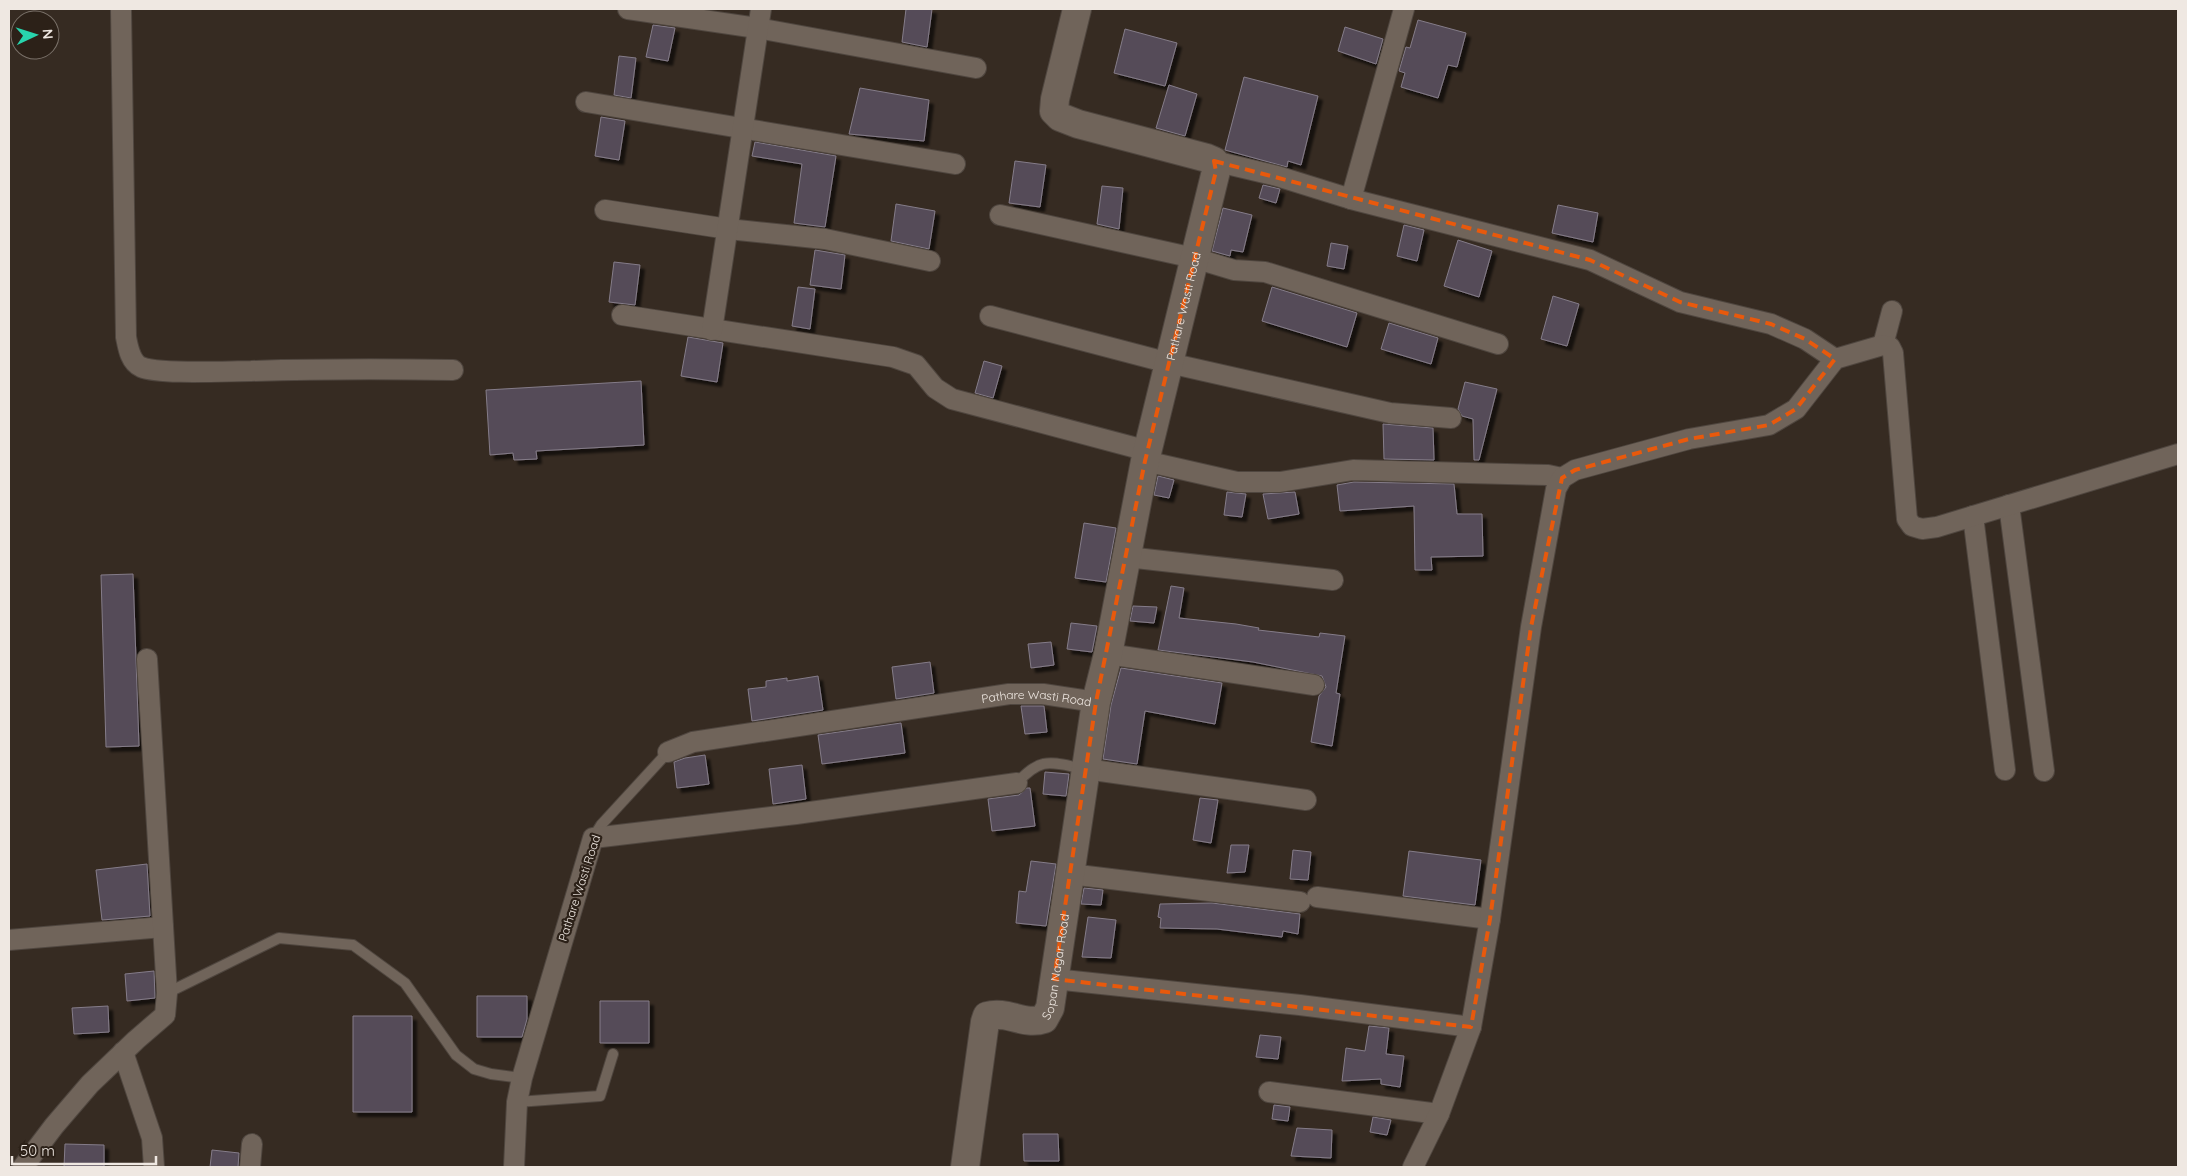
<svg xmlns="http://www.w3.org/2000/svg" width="2187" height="1176" font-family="Quicksand,sans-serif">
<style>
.building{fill:#544c58;stroke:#857c89;filter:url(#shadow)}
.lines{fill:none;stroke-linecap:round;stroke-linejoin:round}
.lane-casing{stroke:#4f463f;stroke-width:12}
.street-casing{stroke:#4f463f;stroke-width:22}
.secondary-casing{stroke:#4f463f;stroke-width:30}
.lane{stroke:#70645a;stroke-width:10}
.street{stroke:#70645a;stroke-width:20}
.secondary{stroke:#70645a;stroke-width:28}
.marked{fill:none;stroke:#e8590c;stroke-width:4;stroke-dasharray:10 6;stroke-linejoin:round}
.labels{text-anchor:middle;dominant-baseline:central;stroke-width:4.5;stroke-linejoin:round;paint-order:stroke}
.street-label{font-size:12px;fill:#efe8e2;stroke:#2c2118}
</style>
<defs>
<filter id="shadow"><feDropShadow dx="4.5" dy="4.5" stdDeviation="1" flood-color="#0009"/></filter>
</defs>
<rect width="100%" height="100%" fill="#362b22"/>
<!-- building -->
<path class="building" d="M906,9H932L927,47L902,42Z
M1418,20L1466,33L1457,67L1448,65L1438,98L1401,87L1405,73L1399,71L1406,47L1410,48Z
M653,25L675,28L668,61L646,57Z
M1345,27L1383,39L1376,64L1338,51Z
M1125,29L1177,43L1165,86L1114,73Z
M619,56L636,58L631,98L614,95Z
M1244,77L1318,96L1301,165L1288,161L1287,167L1225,150Z
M1169,85L1197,94L1185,136L1156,128Z
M860,88L929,100L924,141L849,134Z
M601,117L625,121L619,160L595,156Z
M755,142L836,156L825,227L794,223L802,164L752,156Z
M1015,161L1046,165L1040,207L1009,203Z
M1263,185L1280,189L1276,203L1259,198Z
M1102,186L1123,188L1119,229L1097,224Z
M896,204L935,211L929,249L891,241Z
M1558,205L1598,213L1593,242L1552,233Z
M1223,208L1252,215L1243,252L1231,250L1230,256L1212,251Z
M1404,225L1424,230L1417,261L1397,256Z
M1458,240L1492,251L1479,297L1444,286Z
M1331,243L1348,246L1344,269L1327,266Z
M815,250L845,255L841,289L810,285Z
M614,262L640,265L635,305L609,302Z
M798,287L815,289L810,329L792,326Z
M1272,287L1357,313L1347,347L1262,321Z
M1553,296L1579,304L1567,346L1541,339Z
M1389,323L1438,338L1431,364L1381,349Z
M688,337L723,343L717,382L681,376Z
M984,361L1002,366L993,398L975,393Z
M641,381L644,445L536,451L537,459L514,460L513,453L490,455L486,390Z
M1465,382L1497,389L1479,460H1474L1473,419L1462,416L1458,409Z
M1383,424L1433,428L1434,460L1384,459Z
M1158,476L1174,480L1169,498L1154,495Z
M1354,482L1454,484L1457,514H1482L1483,556L1431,557L1432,570H1415L1414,506L1340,511L1337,485Z
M1227,492L1246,494L1242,517L1224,515Z
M1295,492L1299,514L1268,519L1263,494Z
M1084,523L1116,528L1106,582L1075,578Z
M133,574L139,746L106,747L101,575Z
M1171,586L1184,588L1179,618L1236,624L1259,628L1258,630L1319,637L1320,633L1345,636L1336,693L1340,694L1332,746L1311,742L1319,696L1326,687L1322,676L1253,662L1158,650Z
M1133,606L1157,607L1154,623L1130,621Z
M1071,623L1097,626L1092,652L1067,649Z
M1051,642L1054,665L1031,668L1028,644Z
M930,662L934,693L896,699L892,667Z
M1121,668L1222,683L1215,724L1145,711L1137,764L1103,759L1111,705Z
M818,676L823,710L752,721L748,689L766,687V681L787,678V681Z
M1021,706H1044L1047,732L1025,734Z
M901,723L905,753L822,764L818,735Z
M705,755L709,784L677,788L674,762L685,758Z
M802,765L806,799L773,804L769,769Z
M1045,772L1069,774L1066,796L1043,794Z
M1027,788H1030L1035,826L992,831L988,799L1019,795Z
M1200,798L1218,800L1211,843L1193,840Z
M1231,845H1249L1245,872L1227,873Z
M1293,850L1311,852L1308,880L1290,879Z
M1409,851L1481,860L1475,905L1403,896Z
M1031,861L1056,864L1046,926L1016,923L1019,891L1026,892Z
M147,864L150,916L102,920L96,870Z
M1084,888L1103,890L1101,905L1081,904Z
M1212,903L1300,914L1298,934L1283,931L1282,937L1217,929L1160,928L1161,918L1158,917L1160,904Z
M1088,917L1116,920L1111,958L1082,957Z
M154,971L155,998L127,1001L125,974Z
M477,996H527V1019L522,1037H477Z
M600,1001H649V1043H600Z
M108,1006L109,1032L74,1034L72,1008Z
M353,1016H412V1112H353Z
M1369,1026L1389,1028L1386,1054L1404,1056L1400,1087L1381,1084V1079L1342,1081L1346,1048L1365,1051Z
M1260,1035L1281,1037L1278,1059L1256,1057Z
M1274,1105L1290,1107L1288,1121L1272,1119Z
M1373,1117L1391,1120L1387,1135L1370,1132Z
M1297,1128L1332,1130L1331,1158L1291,1156Z
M1023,1134H1058L1059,1161H1024Z
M65,1144L104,1145V1167H64Z
M212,1150L239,1153L238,1167H210Z"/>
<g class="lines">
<defs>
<path id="lane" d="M1017,783C1042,755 1052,763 1085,769
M593,838L601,825L668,752
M167,993L279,938L353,945L405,983L456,1055L474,1069L491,1074L522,1078
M517,1102L600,1096L613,1054"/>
<g id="street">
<path d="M121,9L126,337C128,347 130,362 141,367C160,375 228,371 251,371C318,369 386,369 453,370"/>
<path d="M628,9L757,28L976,68"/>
<path d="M586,102L955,164"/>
<path d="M1214,161L1277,176L1351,199L1590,260L1680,302L1771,324L1805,339L1835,359"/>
<path d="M1351,199L1404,9"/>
<path d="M605,210L728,229L825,239L930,261"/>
<path d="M1000,215L1194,258L1234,270L1265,272L1498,344"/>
<path d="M622,315L893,357L916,365L935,388L952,399L1148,451"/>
<path d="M990,316L1169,363L1390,413L1451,418"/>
<path d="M712,330L761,9"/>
<path d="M1883,345L1892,311"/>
<path d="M1145,461L1237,482H1280L1353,470L1548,475L1562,478"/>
<path d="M2009,505L2044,771"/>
<path d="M1973,516L2005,770"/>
<path d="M1127,557L1333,580"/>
<path d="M1108,654L1314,685"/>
<path id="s1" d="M668,752L693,742L1009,694H1043L1096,702"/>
<path d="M1086,769L1306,800"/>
<path d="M1070,874L1300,902"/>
<path d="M1317,897L1490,919"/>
<path d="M9,940L163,927"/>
<path d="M1054,979L1300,1005L1471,1027"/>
<path d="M123,1052L152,1138L154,1167"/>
<path d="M1269,1092L1439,1114"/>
<path d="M23,1167L54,1126L90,1084L136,1040L165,1015L167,993L147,659"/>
<path d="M250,1167L252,1144"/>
<path d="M514,1167L517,1102L522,1078L593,838L796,814L1017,783"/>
<path d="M1413,1167L1439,1114L1471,1027L1490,919L1531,627L1556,489L1562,478L1575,470L1689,439L1769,425L1796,409L1835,359L1883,345L1890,347L1893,353L1907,519L1912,526L1922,529L1937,527L2178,454"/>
</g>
<g id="secondary">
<path id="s2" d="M965,1167L985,1022L987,1016C1007,1010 1024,1026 1044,1019L1050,1008L1096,702L1108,654L1145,461L1216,171L1214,161L1207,158L1078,124L1060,117L1054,111L1055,99L1077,9"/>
</g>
</defs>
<!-- lane casing -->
<use href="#lane" class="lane-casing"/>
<!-- street casing -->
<use href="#street" class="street-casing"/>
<!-- secondary casing -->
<use href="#secondary" class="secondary-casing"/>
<!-- lane -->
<use href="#lane" class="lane"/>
<!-- street -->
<use href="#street" class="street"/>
<!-- secondary -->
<use href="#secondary" class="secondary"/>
</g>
<!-- marked area -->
<path class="marked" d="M1214,161L1590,260L1680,302L1771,324L1805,339L1835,359L1796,409L1769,425L1689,439L1575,470L1562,478L1531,627L1490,919L1471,1027L1054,979L1096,702L1145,461L1216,171Z"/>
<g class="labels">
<!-- street labels -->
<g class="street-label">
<text stroke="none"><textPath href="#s2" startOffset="938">Pathare Wasti Road</textPath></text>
<text stroke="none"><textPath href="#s1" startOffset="374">Pathare Wasti Road</textPath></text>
<text transform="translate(579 888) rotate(-72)">Pathare Wasti Road</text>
<text stroke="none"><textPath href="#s2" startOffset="265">Sopan Nagar Road</textPath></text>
</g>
</g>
<!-- border -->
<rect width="2187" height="1176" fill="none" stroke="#efe8e2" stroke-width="20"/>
<!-- north arrow -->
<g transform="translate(35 35) rotate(86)"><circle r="24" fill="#2c2118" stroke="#7a7169"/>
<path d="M0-4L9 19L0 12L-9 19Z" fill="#28d5ad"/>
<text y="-8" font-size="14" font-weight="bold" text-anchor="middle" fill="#efe8e2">N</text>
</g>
<!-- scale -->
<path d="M12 1156v8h144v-8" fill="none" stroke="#efe8e2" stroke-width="2.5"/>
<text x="20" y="1156" font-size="15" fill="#efe8e2" stroke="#2c2118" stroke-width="4" paint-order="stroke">50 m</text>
</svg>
